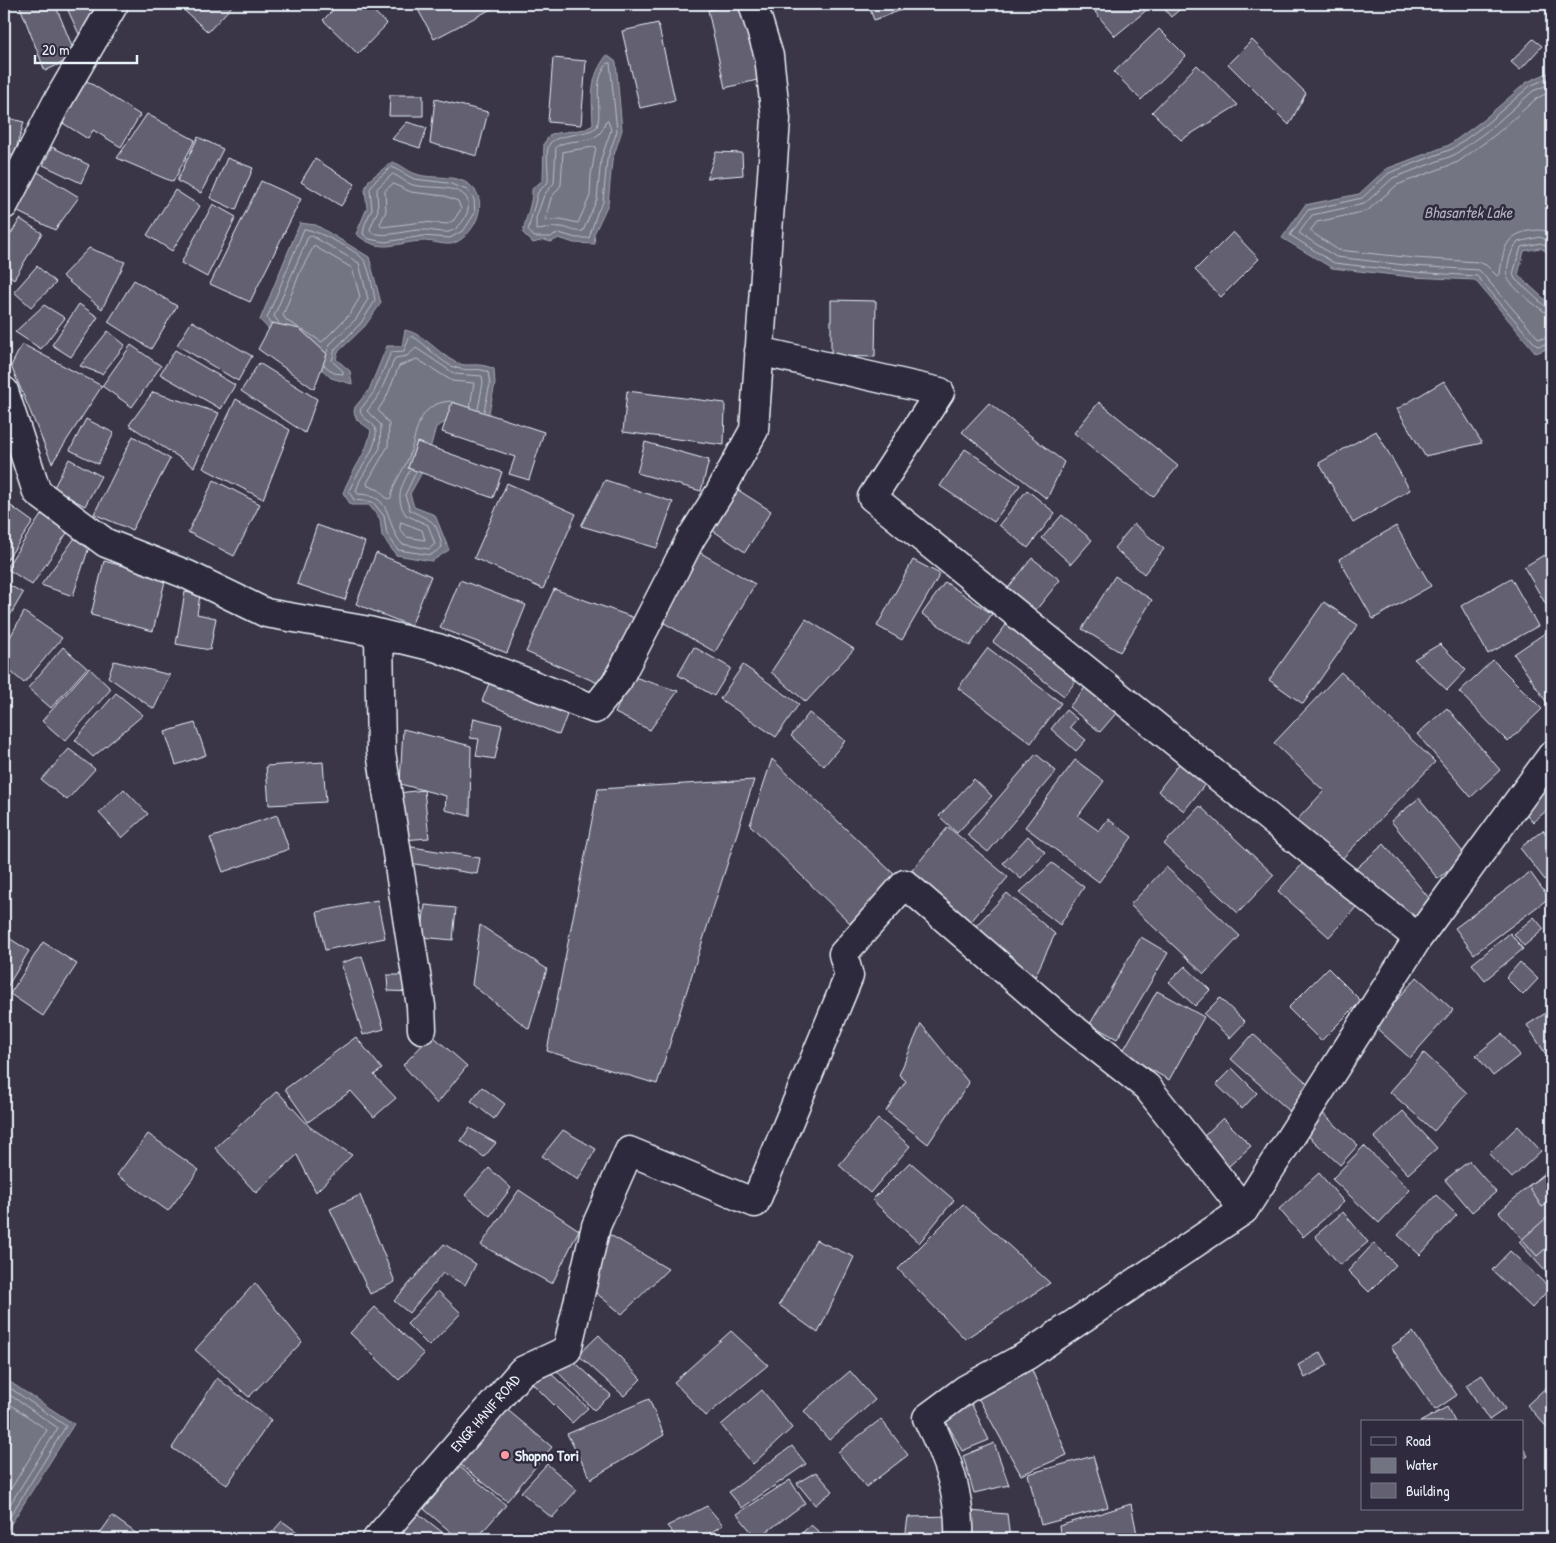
<svg xmlns="http://www.w3.org/2000/svg" width="1556" height="1543" font-family="'Patrick Hand',sans-serif">
<style>
.water{fill:#737482;stroke:#a2a6b1}
.lines{fill:none;stroke-linecap:round;stroke-linejoin:round}
.shore{stroke:#b9bfc9;stroke-width:1}
.building{fill:#636171;stroke:#e8f1f8}
.minor-casing{stroke:#e8f1f8;stroke-width:31}
.minor{stroke:#2f2a3d;stroke-width:28}
.poi-dot{fill:#ff9aa2;stroke:#2f2a3d;stroke-width:2}
.labels{text-anchor:middle;dominant-baseline:central;stroke-width:5;stroke-linejoin:round;paint-order:stroke}
.street-label{font-size:15px;fill:#e8f1f8;stroke:#2f2a3d}
.poi-label{font-size:15px;font-weight:bold;fill:#e8f1f8;stroke:#2f2a3d;text-anchor:start}
.water-label{font-size:16px;font-style:italic;fill:#aeb2bd;stroke:#2f2a3d}
</style>
<rect width="100%" height="100%" fill="#3a3648"/>
<filter id="ink" filterUnits="userSpaceOnUse"><feTurbulence type="fractalNoise" baseFrequency=".02" numOctaves="2"/><feDisplacementMap in="SourceGraphic" scale="10" xChannelSelector="R" yChannelSelector="G"/><feConvolveMatrix kernelMatrix="1 2 1 2 8 2 1 2 1" color-interpolation-filters="sRGB"/></filter>
<g filter="url(#ink)">
<!-- water -->
<path class="water" d="M607,55L616,62L622,130L612,161L608,204L594,234L595,244L574,243L559,238L551,242L544,240L533,243L523,233C525,218 533,203 532,189L543,180L544,143L551,134L586,129L593,125C592,96 589,78 607,55Z
M1552,71V254L1540,248L1524,251L1518,275L1552,306V347L1536,353L1475,280L1412,277L1332,268L1282,238L1305,205L1359,194L1386,169L1449,145L1483,120L1527,82Z
M392,162C401,164 407,171 416,174C433,180 456,173 471,186C491,202 473,239 451,244C443,245 433,241 425,241C396,241 383,256 356,234L367,208L365,189L369,180Z
M300,223L316,225L369,257L381,303L365,326L338,352L336,359L350,371L352,384L331,378L314,362L276,337L260,320Z
M405,330C425,334 438,354 457,363C468,368 477,361 494,369L495,384L487,422L450,420L436,427L425,467L410,494L414,507L435,515L449,550L432,561L396,555L382,536L380,519L369,505H351L343,493C351,471 368,453 371,430L357,420L354,412L355,407L369,390L387,346H402Z
M4,1378L74,1424L4,1535Z"/>
<g class="lines">
<!-- shore -->
<path class="shore" d="M610,63L617,131L607,160L603,202L597,213L589,238H576L559,233L551,237H534L528,230L538,192L548,182C549,171 545,155 549,145C553,134 586,136 597,127C603,106 591,84 607,64Z
M1552,76L1530,86L1486,124L1452,149L1389,173L1362,198L1308,210L1290,235L1334,263L1413,272L1477,276L1537,346L1552,343
M1552,83L1533,91L1490,129L1454,155L1393,178L1364,204L1312,215L1299,233L1336,257L1413,266L1479,270L1539,339L1552,337
M1552,91L1537,98L1495,135L1458,162L1397,185L1367,211L1317,222L1310,231L1338,250L1414,258L1478,262L1486,265L1497,276L1500,274C1503,252 1504,236 1528,231C1537,230 1544,229 1552,233
M608,121L611,130L601,159L597,199L583,231C575,233 568,227 560,227C552,226 544,230 536,230V218L544,195L554,183L556,147C570,136 601,148 605,122Z
M596,147L591,175L590,196L578,223L560,219L545,221L551,198L561,185L563,152Z
M392,167L414,179L448,183L467,190L474,199L475,213L464,230L450,238L423,236L385,242L369,239L363,234L365,224L372,209L370,189L373,183Z
M393,174C400,177 406,183 413,185C428,189 453,184 465,196C475,207 461,230 448,232C441,233 432,230 425,230C406,229 391,238 372,233L370,229L378,210L377,189Z
M393,184L411,192L445,196L458,201L461,209L454,220L447,224L423,222L382,227L380,224L386,211L385,191Z
M1552,242L1540,237L1518,242C1511,248 1505,270 1508,279C1511,286 1545,315 1552,315
M1552,249L1541,243L1521,247L1513,274L1515,279L1547,308L1552,309
M279,323L274,316L308,237L312,236L359,263L368,299L356,319L330,344L327,352
M270,324L267,318L304,229C314,229 356,250 363,259C369,265 374,293 375,301L361,323L335,349L332,361L343,371V374L334,373L324,365
M298,327L287,321L283,315L301,270L314,246L352,268L360,297L350,314L322,342L303,330
M451,401C415,403 418,434 408,459C402,473 393,483 391,498L387,499L379,490L368,486L367,483L388,446L389,424L378,410L386,398L399,366L417,359L452,381L474,383L470,407
M410,470C402,485 394,498 406,515L428,525L435,544L429,549L402,544C384,524 395,495 358,494L356,491L360,480L380,448L381,425L367,411L379,395L395,358L407,356L416,348L455,374L482,376L483,383L478,409
M416,472L405,495L410,510C433,523 436,518 442,547L431,555L398,550L387,534L384,516L373,502L354,500L349,492C355,472 377,453 376,431C375,421 361,420 360,410L374,392L391,352L404,351L409,338L412,336C427,344 439,363 457,368C468,372 477,367 488,372L490,384L484,411
M401,522L422,530L425,540L406,537L400,529Z
M4,1384L66,1426L4,1526
M4,1391L58,1428L4,1514
M4,1400L47,1430L4,1500"/>
</g>
<!-- building -->
<path class="building" d="M19,4H55L76,56L45,71Z
M65,4H107L109,6L79,34Z
M177,4H234L208,32Z
M339,4H366L387,24L358,54L323,20Z
M415,4H496L497,6L434,39Z
M657,4H676L659,8Z
M738,4H743L761,79L725,88L708,10Z
M868,4H906L907,8L874,20Z
M1105,4H1146L1149,8L1115,36L1095,12Z
M1160,4H1186L1171,17Z
M1552,6V19L1546,13Z
M658,23L675,100L640,108L622,31Z
M1159,29L1186,56L1141,100L1114,72Z
M1533,39L1542,46L1520,70L1511,62Z
M1252,40L1306,93L1289,125L1228,64Z
M553,58L586,61L581,125L548,122Z
M1197,65L1238,105L1181,140L1152,112Z
M84,79L140,115L121,147L93,130L88,139L58,120Z
M390,95H423V116H389Z
M435,99L488,112L477,156L430,143Z
M147,114L195,140L173,182L117,158Z
M4,117L24,122L14,156L4,153Z
M407,122L427,128L420,148L392,139Z
M198,137L223,149L201,193L177,181Z
M52,147L89,165L81,183L43,165Z
M716,152L742,153L743,175L707,178Z
M227,158L253,168L236,210L210,198Z
M315,159L355,184L341,206L301,182Z
M36,171L79,197L55,230L14,210Z
M261,181L301,199L250,302L210,284Z
M175,190L200,206L172,251L147,235Z
M213,204L236,217L207,277L181,263Z
M20,219L42,233L14,279L4,272V245Z
M1233,232L1259,259L1221,297L1195,270Z
M89,248L125,262L102,309L62,276Z
M37,266L56,283L31,307L14,292Z
M134,280L177,306L151,349L108,322Z
M831,300L876,301L875,357L831,356Z
M79,304L98,317L71,357L52,345Z
M44,305L65,318L41,349L15,332Z
M192,321L252,356L238,381L177,345Z
M272,323L300,329L327,354L314,389L258,349Z
M108,331L125,345L102,374L80,366Z
M22,344L102,386L52,463L11,366Z
M131,345L161,366L132,407L102,386Z
M175,350L235,385L221,409L160,374Z
M259,363L317,399L305,433L241,391Z
M1444,381L1482,443L1425,456L1397,409Z
M627,391L725,403L724,445L623,432Z
M153,392L219,413L194,467L129,425Z
M236,399L290,430L263,499L203,468Z
M452,402L544,432L529,480L509,474L515,457L442,432Z
M1099,402L1178,466L1153,497L1074,433Z
M989,403L1064,462L1047,499L962,432Z
M86,419L114,433L98,464L70,450Z
M1376,431L1410,490L1353,523L1319,463Z
M133,436L170,459L132,530L94,514Z
M417,442L502,472L493,498L408,468Z
M645,442L709,460L701,491L637,473Z
M965,449L1020,485L994,522L940,486Z
M69,459L101,476L85,506L53,489Z
M214,480L260,504L234,556L188,532Z
M605,480L673,502L657,548L581,526Z
M507,483L576,514L543,589L474,558Z
M738,490L771,511L745,552L712,530Z
M1027,490L1055,513L1028,548L999,525Z
M4,501L33,522L4,564Z
M45,509L71,527L32,585L6,568Z
M1062,515L1092,540L1071,564L1042,538Z
M1134,524L1164,549L1144,574L1114,548Z
M317,525L365,542L345,600L297,584Z
M1396,526L1431,586L1373,619L1339,559Z
M77,535L90,544L73,596L41,585Z
M699,552L755,584L715,652L659,620Z
M376,553L431,576L411,626L356,604Z
M1544,555L1552,569V615L1524,567Z
M1032,558L1060,580L1032,615L1004,593Z
M913,560L940,574L902,640L877,626Z
M104,561L166,577L153,631L91,615Z
M1115,576L1152,600L1120,652L1082,629Z
M1511,578L1538,626L1488,654L1461,606Z
M460,580L526,605L507,653L440,628Z
M4,582L23,593L4,626Z
M945,582L992,614L970,646L922,614Z
M554,589L635,618L598,683L526,652Z
M185,592L200,595L197,614L216,618L210,650L176,644Z
M1324,602L1358,625L1303,704L1269,680Z
M24,612L62,638L24,683L4,666V648Z
M806,619L854,649L806,702L771,672Z
M1009,621L1081,675L1064,696L993,642Z
M1548,631L1552,637V700L1547,703L1514,654Z
M1440,644L1466,670L1447,690L1414,659Z
M63,647L87,668L51,708L28,688Z
M694,647L731,668L714,696L678,675Z
M988,648L1061,703L1031,743L958,688Z
M1493,660L1542,709L1508,742L1459,692Z
M114,661L170,675L154,709L108,677Z
M743,665L799,704L776,737L720,699Z
M89,668L111,689L65,741L42,721Z
M1341,672L1435,762L1339,862L1296,821L1324,791L1274,743Z
M492,676L569,710L559,735L482,701Z
M631,676L678,691L650,730L615,713Z
M1093,678L1124,704L1100,732L1069,707Z
M116,693L143,715L93,757L75,740Z
M1447,708L1500,770L1471,797L1417,734Z
M1066,710L1077,719L1070,727L1086,740L1076,751L1051,729Z
M809,713L845,741L824,766L791,736Z
M474,718L502,725L495,759L476,756L479,739L470,738Z
M195,723L206,755L176,765L165,732Z
M403,729L471,746L470,816L445,810L446,796L400,784Z
M69,749L95,769L67,800L41,780Z
M1036,754L1056,771L988,852L967,835Z
M772,759L897,877L850,923L750,825Z
M1183,759L1209,779L1184,811L1158,791Z
M1075,760L1104,781L1078,816L1099,831L1108,819L1132,837L1099,882L1025,827Z
M323,762L326,802L269,805L266,766Z
M1552,775V806L1533,822L1518,804Z
M974,779L992,796L957,833L939,816Z
M754,780L657,1084L547,1051L598,789Z
M124,789L148,814L122,838L99,813Z
M424,790L429,838L403,840L398,793Z
M1419,798L1466,856L1438,879L1391,821Z
M4,804L9,807L4,817Z
M1200,806L1274,875L1238,913L1164,844Z
M277,815L289,849L223,872L210,838Z
M1552,822V833L1547,828Z
M948,827L1008,877L969,924L909,874Z
M1543,830L1552,842V874L1545,880L1520,848Z
M1028,836L1045,852L1021,879L1003,863Z
M1384,844L1434,904L1409,926L1353,871Z
M406,846L480,858L477,874L403,862Z
M1307,859L1358,905L1329,937L1278,891Z
M1052,863L1084,887L1060,925L1019,893Z
M1166,867L1240,936L1204,974L1130,905Z
M1530,872L1549,898L1474,954L1455,928Z
M1007,893L1055,934L1033,981L971,931Z
M377,900L385,938L325,950L317,912Z
M425,905L456,908L453,940L421,937Z
M1534,917L1544,929L1524,946L1514,934Z
M480,925L547,969L529,1029L472,985Z
M1510,933L1523,949L1485,980L1472,964Z
M1141,937L1168,953L1117,1039L1090,1024Z
M9,938L29,951L4,992V946Z
M43,942L77,964L43,1016L10,994Z
M362,956L384,1029L363,1035L341,963Z
M1520,962L1538,979L1523,995L1506,978Z
M1185,966L1210,990L1195,1006L1169,982Z
M1328,968L1361,1001L1321,1041L1288,1008Z
M387,975H416V992L388,991Z
M1417,977L1453,1010L1410,1058L1374,1026Z
M1157,991L1204,1017L1169,1080L1122,1053Z
M1220,998L1245,1022L1230,1038L1204,1014Z
M1552,1009V1064L1527,1025Z
M921,1024L969,1083L928,1144L886,1111L906,1081L899,1075Z
M1253,1034L1316,1091L1294,1115L1231,1059Z
M1502,1034L1520,1055L1493,1076L1476,1055Z
M432,1035L467,1066L437,1104L403,1065Z
M356,1037L382,1069L374,1075L396,1098L374,1117L351,1091L308,1122L285,1089Z
M1424,1053L1467,1093L1434,1131L1390,1092Z
M1232,1068L1257,1093L1242,1109L1216,1084Z
M482,1087L505,1104L494,1119L471,1101Z
M277,1091L310,1127L352,1155L316,1192L297,1155L256,1193L215,1148Z
M1320,1111L1358,1145L1340,1165L1303,1131Z
M1403,1111L1437,1148L1408,1174L1374,1138Z
M1223,1118L1251,1146L1228,1167L1202,1138Z
M878,1119L910,1146L870,1193L839,1165Z
M1518,1126L1541,1151L1512,1178L1489,1154Z
M469,1128L496,1143L484,1157L461,1141Z
M563,1130L596,1149L578,1180L542,1156Z
M148,1134L199,1170L168,1211L117,1175Z
M1364,1146L1410,1190L1379,1223L1332,1179Z
M1469,1161L1496,1192L1472,1212L1445,1180Z
M910,1162L954,1200L919,1243L872,1200Z
M1552,1166V1243L1537,1256L1499,1212Z
M489,1168L511,1188L490,1216L465,1195Z
M1552,1169V1200L1542,1207L1528,1186Z
M1319,1173L1344,1202L1303,1237L1279,1209Z
M519,1190L579,1230L552,1284L481,1245Z
M360,1195L395,1282L370,1294L330,1209Z
M1436,1195L1457,1215L1420,1255L1398,1235Z
M963,1204L1050,1283L965,1339L898,1269Z
M1343,1212L1368,1242L1340,1265L1315,1236Z
M1552,1213V1279L1519,1242Z
M607,1233L668,1269L622,1314L585,1284Z
M816,1240L854,1257L818,1333L779,1305Z
M1374,1243L1396,1265L1369,1292L1348,1271Z
M444,1244L476,1264L465,1285L443,1273L409,1313L394,1301Z
M1510,1251L1550,1288L1532,1308L1492,1270Z
M255,1283L302,1342L249,1397L195,1350Z
M438,1291L461,1313L429,1346L407,1324Z
M375,1307L424,1354L399,1380L350,1333Z
M731,1331L768,1365L706,1416L674,1382Z
M1413,1332L1457,1395L1435,1410L1391,1347Z
M599,1335L641,1379L624,1396L578,1355Z
M1321,1352L1328,1365L1305,1378L1298,1365Z
M568,1356L611,1395L594,1410L555,1369Z
M1027,1358L1067,1455L1021,1475L976,1394Z
M546,1369L588,1408L572,1423L532,1383Z
M850,1371L875,1400L829,1440L804,1411Z
M1482,1375L1505,1409L1489,1420L1466,1385Z
M217,1378L271,1420L227,1485L172,1448Z
M1552,1382V1433L1527,1405Z
M762,1390L792,1428L753,1464L721,1425Z
M649,1399L664,1435L591,1479L567,1434Z
M969,1399L989,1440L962,1451L942,1414Z
M504,1407L552,1447L507,1501L457,1462Z
M1447,1407L1455,1422H1420Z
M881,1419L908,1455L866,1487L838,1452Z
M994,1443L1009,1485L974,1493L963,1456Z
M792,1446L806,1464L742,1508L729,1492Z
M1522,1447L1528,1456L1522,1459Z
M1093,1456L1108,1507L1041,1525L1028,1474Z
M547,1464L577,1490L552,1518L521,1492Z
M459,1466L506,1505L476,1539H459L424,1509Z
M816,1472L833,1491L815,1505L797,1483Z
M790,1480L805,1503L757,1539L737,1514Z
M1131,1504L1138,1539H1061L1059,1526Z
M707,1506L723,1525L700,1539H678L667,1526Z
M415,1511L451,1539H391Z
M969,1511L1007,1514L1010,1539H968Z
M112,1516L144,1539H96Z
M952,1516L950,1539H905L908,1517Z
M282,1521L307,1539H266Z
M811,1525L827,1539H795Z
M1508,1532L1510,1539H1482Z"/>
<g class="lines">
<defs>
<path id="minor" d="M4,205L56,104L114,4
M759,351L940,392L872,497L1418,938
M4,391L37,492L106,543L188,575L266,613L369,631L438,648L595,709L618,680L691,538L720,492L754,430L776,119L769,56L753,4
M400,639L379,637L381,752L421,1006L422,1029
M377,1539L522,1371L567,1350L596,1226L629,1151L755,1203L849,976L843,954L905,884L1066,1023L1147,1087L1244,1210
M959,1539C961,1495 947,1457 927,1418L966,1389L1026,1356L1244,1210L1418,938L1552,755"/>
</defs>
<!-- minor casing -->
<use href="#minor" class="minor-casing"/>
<!-- minor -->
<use href="#minor" class="minor"/>
</g>
</g>
<!-- markers -->
<circle class="poi-dot" cx="505" cy="1455" r="5"/>
<g class="labels">
<!-- street labels -->
<g class="street-label">
<text transform="translate(485 1413) rotate(-49)">ENGR HANIF ROAD</text>
</g>
<!-- poi labels -->
<g class="poi-label">
<text x="515" y="1455">Shopno Tori</text>
</g>
<!-- water labels -->
<g class="water-label">
<text x="1468" y="212">Bhasantek Lake</text>
</g>
</g>
<!-- margin -->
<rect width="1556" height="1543" fill="none" stroke="#2f2a3d" stroke-width="20"/>
<rect x="10" y="10" width="1536" height="1523" fill="none" stroke="#e8f1f8" stroke-width="2" filter="url(#ink)"/>
<!-- legend -->
<rect x="1361" y="1420" width="162" height="90" fill="#2f2a3d" stroke="#797a88"/>
<rect x="1371" y="1437" width="25" height="8" fill="#2f2a3d" stroke="#797a88"/>
<text x="1406" y="1446" font-size="15" fill="#e8f1f8">Road</text>
<rect x="1371" y="1458" width="25" height="15" fill="#737482" stroke="#797a88"/>
<text x="1406" y="1470" font-size="15" fill="#e8f1f8">Water</text>
<rect x="1371" y="1483" width="25" height="15" fill="#636171" stroke="#797a88"/>
<text x="1406" y="1496" font-size="15" fill="#e8f1f8">Building</text>
<!-- scale -->
<path d="M35 55v8h102v-8" fill="none" stroke="#e8f1f8" stroke-width="2.5"/>
<text x="42" y="55" font-size="15" fill="#e8f1f8" stroke="#2f2a3d" stroke-width="4" paint-order="stroke">20 m</text>
</svg>
